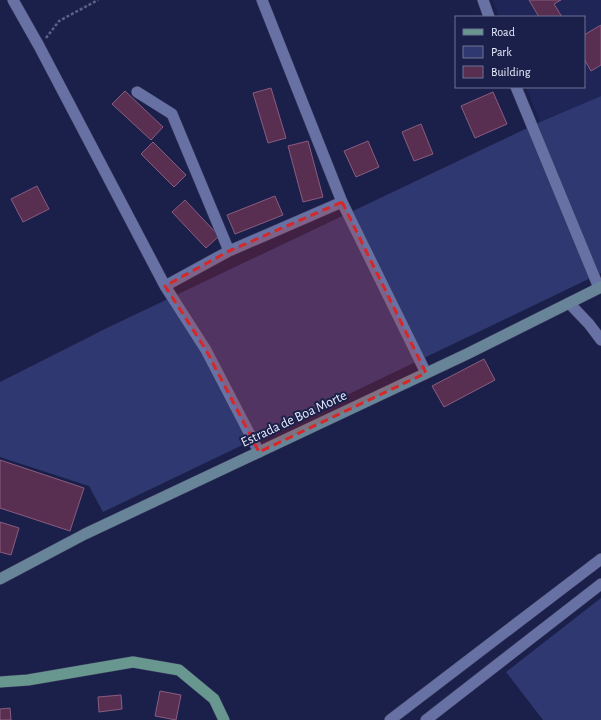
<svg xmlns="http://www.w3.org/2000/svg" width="601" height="720" font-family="'Alegreya Sans',sans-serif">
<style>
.built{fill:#1f2556}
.green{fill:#303871}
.building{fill:#582f50;stroke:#8a5c80}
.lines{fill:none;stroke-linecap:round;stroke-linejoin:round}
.minor-casing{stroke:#39395c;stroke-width:12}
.secondary-casing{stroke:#39395c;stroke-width:12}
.primary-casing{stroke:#39395c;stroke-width:12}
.path{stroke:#5d6284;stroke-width:2.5;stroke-dasharray:3 2;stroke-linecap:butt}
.minor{stroke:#6771a3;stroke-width:11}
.secondary{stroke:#688499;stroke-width:11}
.primary{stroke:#689790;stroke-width:11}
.marked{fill:#d62828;fill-opacity:0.2;stroke:#d62828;stroke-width:3;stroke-dasharray:8 5;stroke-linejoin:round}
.labels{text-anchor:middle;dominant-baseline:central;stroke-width:4;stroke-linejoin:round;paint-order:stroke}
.street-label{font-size:14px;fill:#e9edfe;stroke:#1b204a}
</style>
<rect width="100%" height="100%" fill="#1b204a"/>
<!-- built -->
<path class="built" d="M493,0H601V96L540,122L526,87H584V17H499Z"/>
<!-- green -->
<path class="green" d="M601,96V273L103,512L89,486L0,457V382L107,328L540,122Z
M601,598V720H543L506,672Z"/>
<!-- building -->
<path class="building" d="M529,0H561L554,4L562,17H539Z
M601,25V65L591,71L584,59V35Z
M271,88L286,138L268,143L253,93Z
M125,91L163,127L151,140L112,104Z
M493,92L507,124L475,138L461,106Z
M421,124L433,154L414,161L402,132Z
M308,141L323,197L303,202L288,146Z
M368,141L379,167L356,177L344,151Z
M153,142L186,175L174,187L141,154Z
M37,186L49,209L23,222L11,199Z
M275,196L283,215L235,234L227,215Z
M185,200L219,236L206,248L172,212Z
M484,359L495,380L444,407L432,386Z
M0,460L84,488L70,531L0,508Z
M0,522L19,528L11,555L0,552Z
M160,691L181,695L176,720L155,716Z
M121,695L122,709L99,712L98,697Z
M10,708L11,720H0V709Z"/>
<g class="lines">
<defs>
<path id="minor" d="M13,0L39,46L165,286L206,350L259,452
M262,0L342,202L426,373
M483,0L489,17
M516,87L599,288
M137,92L172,114L229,251
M165,286L229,251L342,202
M569,303L589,324L601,340
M390,720L601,559
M426,720L601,584"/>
<path id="secondary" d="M0,579L85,534L467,354L601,287"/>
<path id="primary" d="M0,682L28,680L133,662L179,670L214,699L224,720"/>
</defs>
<!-- minor casing -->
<use href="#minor" class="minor-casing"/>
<!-- secondary casing -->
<use href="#secondary" class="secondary-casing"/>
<!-- primary casing -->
<use href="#primary" class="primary-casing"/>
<!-- path -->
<path class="path" d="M46,38L59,21L98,0"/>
<!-- minor -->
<use href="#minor" class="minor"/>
<!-- secondary -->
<use href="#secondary" class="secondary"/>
<!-- primary -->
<use href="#primary" class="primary"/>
</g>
<!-- marked area -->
<path class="marked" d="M342,202L426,373L259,452L206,350L165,286L229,251Z"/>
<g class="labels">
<!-- street labels -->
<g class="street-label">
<text transform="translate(294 419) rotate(-25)">Estrada de Boa Morte</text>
</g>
</g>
<!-- legend -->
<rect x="455" y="16" width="130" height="72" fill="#1b204a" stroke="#6d7292"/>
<rect x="463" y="29" width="20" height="6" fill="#689790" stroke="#6d7292"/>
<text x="491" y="36" font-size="12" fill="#e9edfe">Road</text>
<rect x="463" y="46" width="20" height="12" fill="#303871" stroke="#6d7292"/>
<text x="491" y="56" font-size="12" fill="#e9edfe">Park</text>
<rect x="463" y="66" width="20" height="12" fill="#582f50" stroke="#6d7292"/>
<text x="491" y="76" font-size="12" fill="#e9edfe">Building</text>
</svg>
